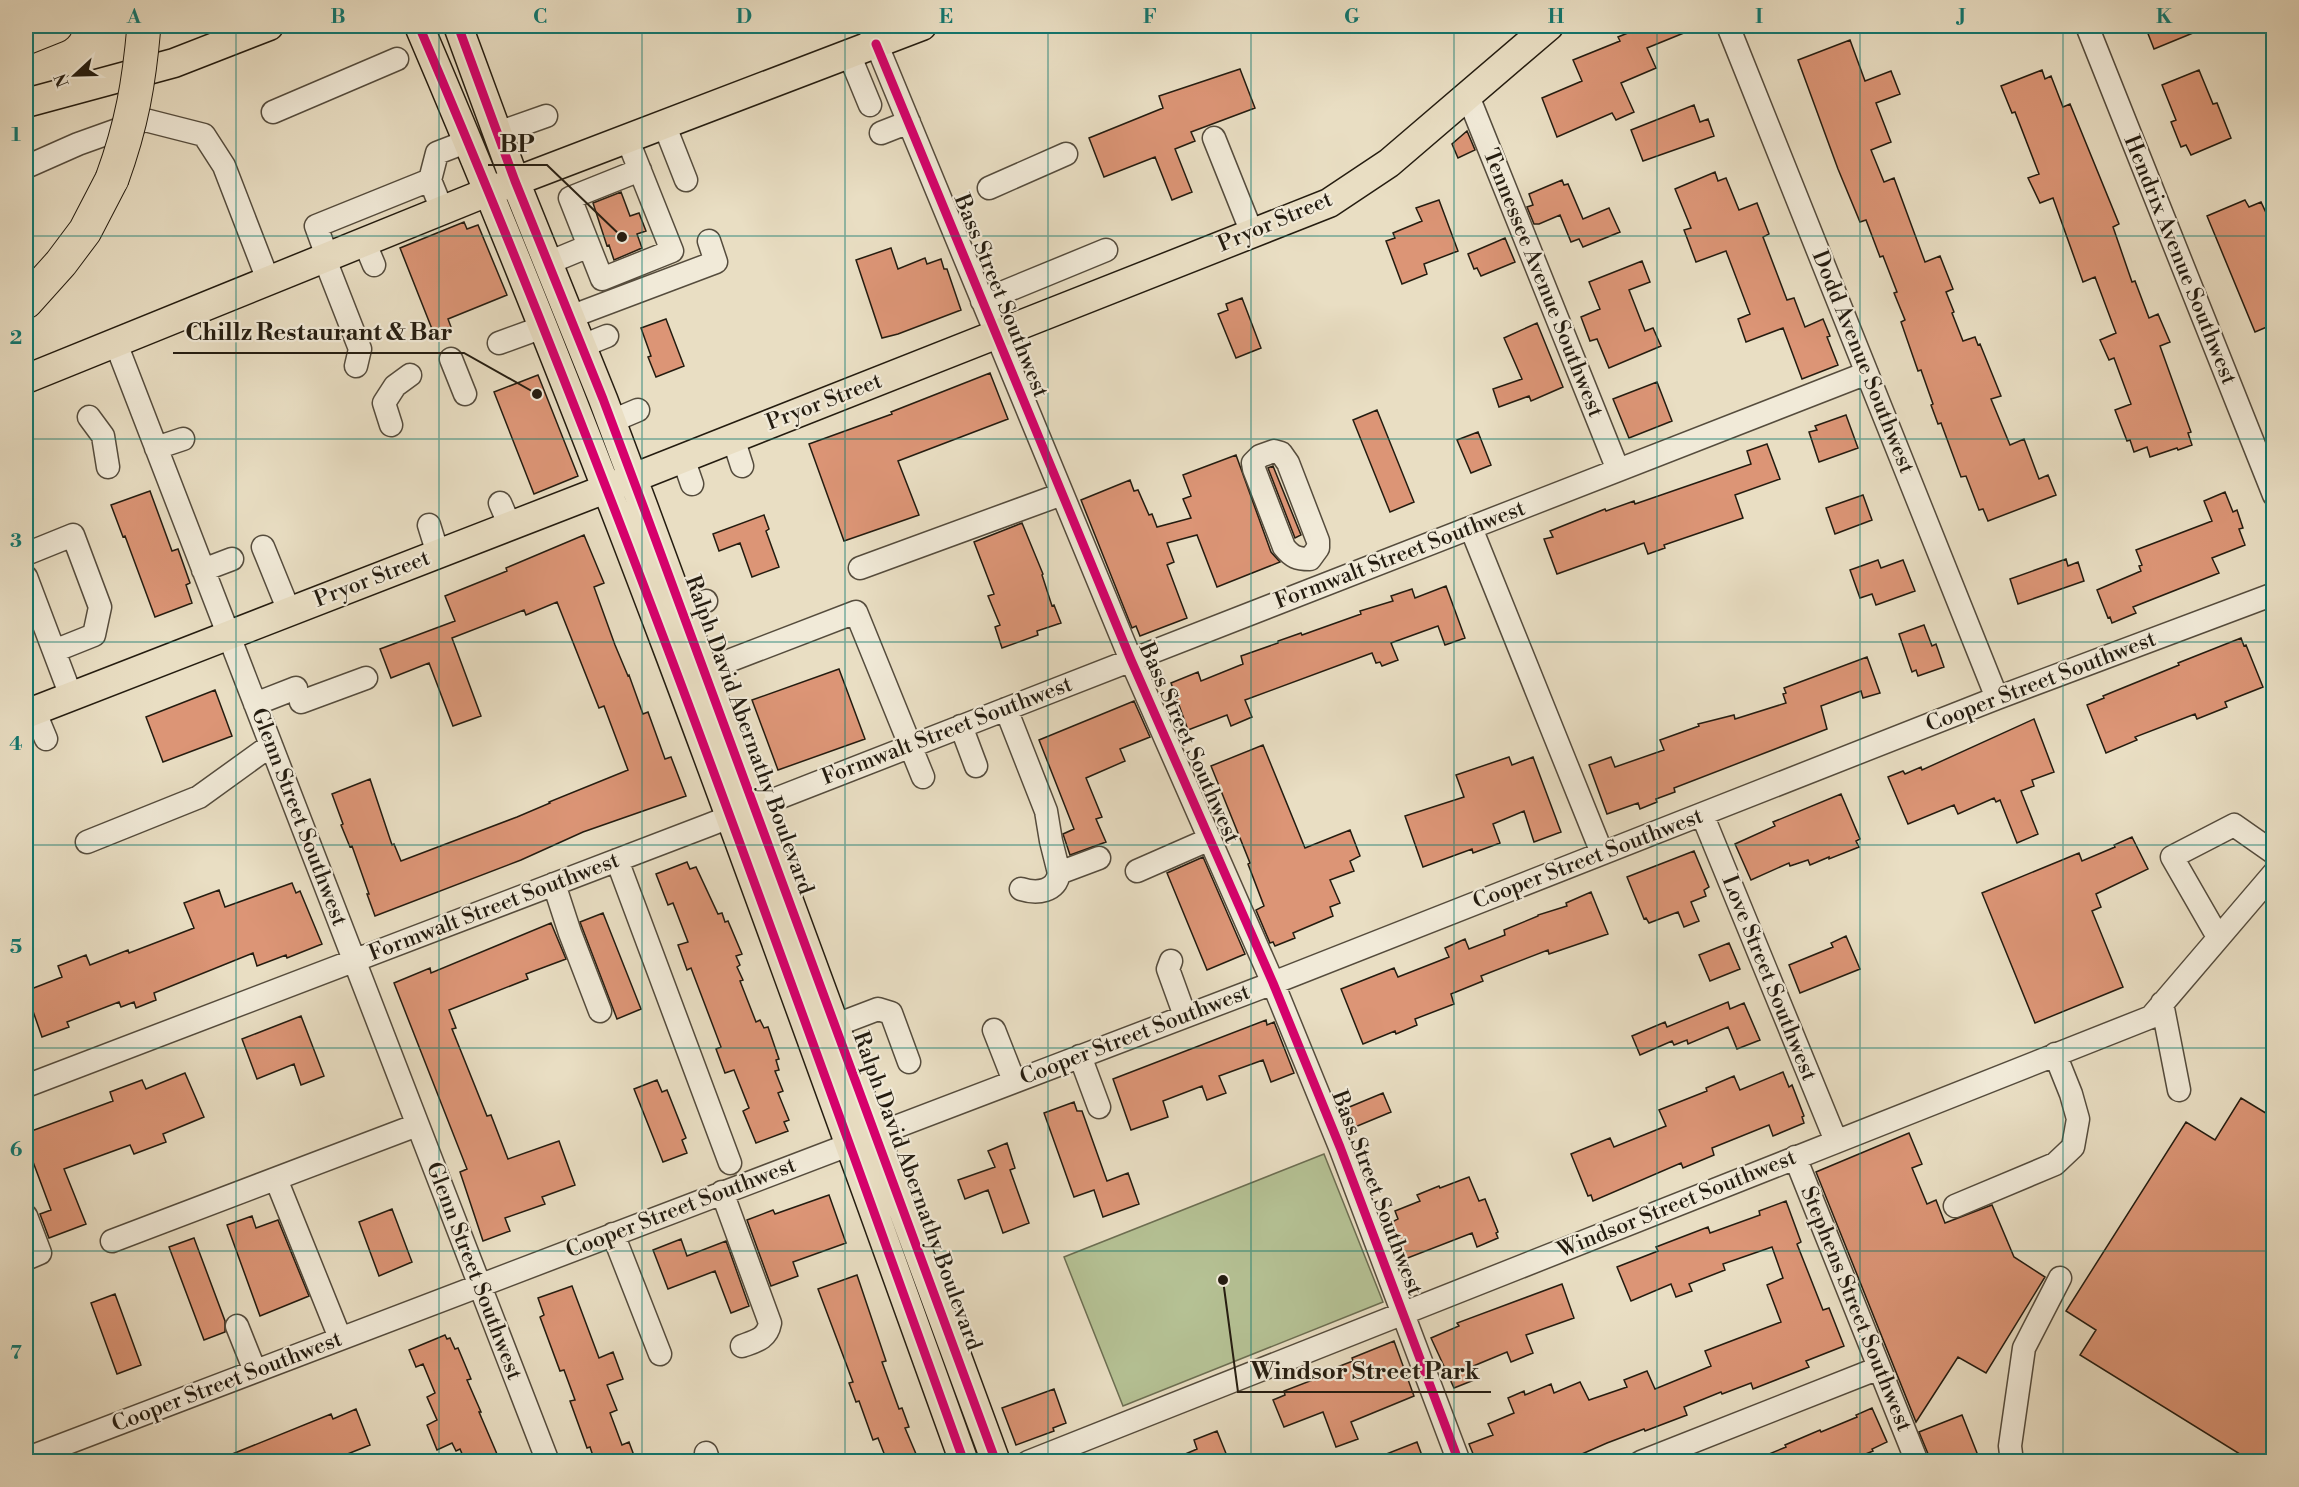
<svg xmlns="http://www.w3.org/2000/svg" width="2299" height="1487" font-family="'Libre Bodoni',serif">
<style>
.green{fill:#b5c194;stroke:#6c6e52;stroke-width:1.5}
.building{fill:#dc9576;stroke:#241c10;stroke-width:1.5}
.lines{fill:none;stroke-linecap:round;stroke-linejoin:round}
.minor-casing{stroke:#554c3d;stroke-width:25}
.major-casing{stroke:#241c10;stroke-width:31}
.highway-casing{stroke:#241c10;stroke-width:35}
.minor{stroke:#f1ead8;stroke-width:22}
.major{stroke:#e9dec3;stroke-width:28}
.highway{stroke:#e9dec3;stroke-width:33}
.highway-bridge-casing{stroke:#241c10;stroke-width:35;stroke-linecap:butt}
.highway-bridge{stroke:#e9dec3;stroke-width:33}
.cycleway-casing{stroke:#f1ead8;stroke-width:13}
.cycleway{stroke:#d6006c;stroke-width:9}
.grid{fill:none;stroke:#0f766e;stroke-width:1.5;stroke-opacity:0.55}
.labels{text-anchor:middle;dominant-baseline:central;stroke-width:4.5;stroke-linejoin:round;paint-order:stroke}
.street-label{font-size:22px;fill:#241c10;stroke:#f1ead8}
.leader{fill:none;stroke:#241c10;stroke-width:2}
.callout-dot{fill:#241c10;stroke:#f1ead8;stroke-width:2}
.callout-label{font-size:24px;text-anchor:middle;font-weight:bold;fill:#241c10;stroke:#f1ead8;stroke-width:4.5;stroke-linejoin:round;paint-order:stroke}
.neatline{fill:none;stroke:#0f766e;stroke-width:2}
.grid-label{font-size:20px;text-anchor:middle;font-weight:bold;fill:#0f766e}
</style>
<rect width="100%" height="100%" fill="#e9dec3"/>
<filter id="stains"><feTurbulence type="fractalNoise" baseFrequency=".00333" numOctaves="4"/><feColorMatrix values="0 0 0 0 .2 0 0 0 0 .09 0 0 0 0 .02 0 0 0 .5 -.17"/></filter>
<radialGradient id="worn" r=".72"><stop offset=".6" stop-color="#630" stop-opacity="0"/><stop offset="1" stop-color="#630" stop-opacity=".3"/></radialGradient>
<!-- green -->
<path class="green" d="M1324,1154L1383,1302L1123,1406L1064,1257Z"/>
<!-- building -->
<path class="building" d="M1645,26H1701L1647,48L1656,68L1621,83L1634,112L1616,120L1612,113L1557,137L1542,98L1582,81L1573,60L1620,41L1618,37Z
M2145,26H2210L2154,49Z
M1850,40L1865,81L1891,71L1900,94L1876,103L1891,142L1871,150L1884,182L1894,178L1925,262L1940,256L1953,289L1946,292L1954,312L1952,313L1963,341L1975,337L1978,345L1980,344L2001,396L1991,399L2010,445L2024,439L2039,479L2048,475L2056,495L1988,521L1983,509L1979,510L1966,476L1961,477L1941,423L1938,424L1931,405L1933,404L1921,370L1918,371L1901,322L1905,320L1894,293L1897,292L1883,256L1880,257L1866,220L1860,222L1838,169L1798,60Z
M1240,69L1255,108L1191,132L1195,141L1175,149L1192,192L1172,200L1155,157L1104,177L1089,138L1163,108L1159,96Z
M2042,70L2045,79L2051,76L2063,107L2070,104L2119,224L2113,227L2132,282L2135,281L2149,318L2158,314L2170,342L2160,346L2191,432L2188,433L2192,445L2178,450L2177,448L2150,457L2147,447L2134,452L2130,440L2127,441L2115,410L2131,404L2114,358L2109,360L2100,340L2116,333L2095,277L2083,282L2053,198L2040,203L2028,178L2039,174L2015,112L2012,113L2001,86Z
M2199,70L2213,104L2217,103L2231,138L2191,155L2186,145L2181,147L2171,122L2176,120L2162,85Z
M1694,105L1700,122L1708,119L1714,136L1643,161L1631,130Z
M1467,131L1475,150L1458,158L1452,144Z
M1715,172L1718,181L1726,178L1739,210L1757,203L1769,234L1763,237L1787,300L1794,298L1805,327L1823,319L1830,336L1827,337L1838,365L1802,379L1783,328L1746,342L1738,319L1750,314L1726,251L1696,262L1684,230L1691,228L1675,189Z
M1562,180L1564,185L1568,184L1583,219L1609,208L1620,232L1583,247L1579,239L1571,242L1560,215L1539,224H1534L1527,207L1533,205L1529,194Z
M621,192L630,216L639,213L646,231L637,234L642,248L614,260L609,245L607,246L593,203Z
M1439,200L1458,251L1424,264L1427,274L1402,284L1386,241L1395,238L1393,233L1422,221L1416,208Z
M2245,200L2249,207L2261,202L2274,230V324L2255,332L2207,216Z
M464,222L467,229L478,225L507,295L448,319L451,327L434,334L400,248Z
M1505,238L1515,262L1481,276L1477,268L1474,269L1468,254Z
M891,248L898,269L925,258L927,264L941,259L944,269H947L961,310L898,334L882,338L856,260Z
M1642,261L1650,282L1629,290L1645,331L1653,328L1661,346L1609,368L1597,339L1590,341L1581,317L1600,309L1589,282Z
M1242,298L1261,348L1236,358L1218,314L1228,310L1226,304Z
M666,319L684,366L656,377L648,357L651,356L641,328Z
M1537,323L1563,387L1531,401L1529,396L1499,407L1493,389L1522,379L1504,338Z
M990,373L1008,419L898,461L919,515L844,541L809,444L892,414L891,412Z
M538,375L578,476L534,494L494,392Z
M1657,382L1672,421L1629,438L1613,399Z
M1377,410L1414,502L1390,512L1353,420Z
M1846,415L1858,448L1819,462L1809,432L1817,430L1815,426Z
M1478,432L1491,465L1471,473L1457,440Z
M1767,444L1780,479L1735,495L1743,518L1664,545L1665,548L1648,554L1644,543L1557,574L1544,539L1553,537L1550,531L1605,509L1606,511L1634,501L1635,504L1751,464L1747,451Z
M1236,455L1271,552L1280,562L1217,587L1197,535L1167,543L1174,562L1167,565L1187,618L1140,636L1136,626L1132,628L1081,500L1130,480L1134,491L1138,490L1149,515L1152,514L1157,527L1191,518L1183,499L1191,496L1183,475Z
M1273,466L1301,535L1295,538L1268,468Z
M150,491L172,551L178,549L190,583L186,585L192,603L155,617L125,536L123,537L111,505Z
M2225,492L2233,512L2237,510L2243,528L2239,529L2245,545L2212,558L2219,573L2133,607L2136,613L2112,623L2110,617L2108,618L2097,590L2141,571L2139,566L2142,565L2136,550L2212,521L2204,501Z
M1863,495L1872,520L1835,534L1826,508Z
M764,515L769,529L766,531L779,567L752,577L740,543L719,551L713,534Z
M1022,523L1043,574L1042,575L1052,606L1054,605L1061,623L1037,631L1038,635L1002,648L995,627L1000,625L988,596L994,594L974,542Z
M584,535L604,583L594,587L615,645L628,676L629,675L643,714L648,712L665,759L671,757L686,796L583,832L521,860L375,916L367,894H369L352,846L350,847L341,825L343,824L332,794L370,779L392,845L394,844L401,861L517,817L550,803L549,802L628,770L604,706L599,708L557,602L526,615L524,610L452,638L481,716L453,726L429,663L391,678L380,649L455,621L445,596L507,571L506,568Z
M2066,559L2068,566L2078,562L2084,581L2018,604L2010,579Z
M1878,560L1881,568L1903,560L1915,591L1876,605L1872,594L1860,598L1850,570Z
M1446,586L1465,638L1445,645L1438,626L1391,643L1398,660L1382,666L1380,662L1376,663L1372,653L1245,700L1252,717L1231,726L1227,715L1188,730L1171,683L1198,672L1201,681L1243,664L1241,656L1278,643V641L1301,633L1302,635L1361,614L1360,611L1393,601L1391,596L1412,589L1415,598Z
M1924,625L1932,646L1936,644L1944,667L1918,676L1916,670L1912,672L1899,634Z
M2241,638L2244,646L2246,645L2263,687L2225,702L2227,707L2197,719L2195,714L2135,737L2137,740L2106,753L2087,705L2104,698L2103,696L2179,665L2178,663Z
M1867,657L1880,693L1863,698L1861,691L1821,706L1827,729L1674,788L1675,792L1656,799L1657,802L1640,809L1638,803L1607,814L1589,765L1611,757L1615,767L1664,750L1660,740L1699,726L1698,724L1734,715L1735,719L1786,703L1783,694L1786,693L1784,688Z
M839,669L865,739L778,770L752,700Z
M215,690L232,736L163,762L146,717Z
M1134,701L1150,737L1120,749L1125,761L1086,778L1102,817L1096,819L1106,842L1070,855L1063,834L1074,829L1039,740Z
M2034,719L2054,772L2032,780L2034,786L2021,791L2038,834L2017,843L2000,800L1996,802L1994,798L1958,814L1954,805L1908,824L1888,777L1903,771L1905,774L1921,767L1922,770Z
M1263,745L1305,848L1350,830L1360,856L1350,861L1354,871L1330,880L1340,903L1330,907L1333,916L1293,933L1295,938L1275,946L1273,942L1270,943L1256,910L1264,906L1248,864L1250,863L1211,766Z
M1509,757L1512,765L1533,757L1561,832L1534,842L1524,811L1493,824L1500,843L1473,853L1472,849L1423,867L1405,816L1464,797L1456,775Z
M1841,794L1860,839L1856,841L1859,847L1829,859V857L1810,865L1808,860L1790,866L1789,863L1751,880L1735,844L1775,826L1773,822Z
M2132,837L2148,869L2096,894L2101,907L2092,911L2123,987L2035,1023L1982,893L2079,853L2082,861L2115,847L2114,845Z
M1694,851L1709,887L1704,890L1706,896L1691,902L1699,921L1684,927L1678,912L1649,923L1646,918L1644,919L1627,877Z
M1203,857L1245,954L1207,970L1167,873Z
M687,862L690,869L696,867L718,914L722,913L725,922L728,921L742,954L736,956L740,965L737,967L743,980L740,981L756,1022L760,1020L764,1028L768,1027L779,1059L776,1060L779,1070L775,1071L783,1091L778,1093L789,1120L784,1122L788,1131L756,1143L743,1111L749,1108L734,1070L725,1073L716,1049L721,1047L691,968L687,970L678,945L688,942L673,903L668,905L656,874Z
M292,883L296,893L300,891L322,944L287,958L286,955L257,966L253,953L154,993L156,1000L136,1008L134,1002L121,1007L119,1002L67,1022L69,1027L42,1037L26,991L62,977L58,966L86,955L90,965L128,950L129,953L194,928L184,903L219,890L225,907Z
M1591,892L1608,934L1549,954L1548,950L1481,976L1483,981L1451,994L1454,1004L1415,1019L1417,1025L1396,1034L1395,1031L1363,1044L1341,989L1394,968L1398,977L1449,957L1445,948L1465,939L1469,949L1505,935L1504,930L1538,916V915L1567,906L1566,903Z
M603,913L641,1009L617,1019L580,922Z
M551,923L566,959L526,974L528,979L449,1010L456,1028L452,1029L487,1116L491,1115L508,1159L559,1141L575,1185L542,1197L545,1204L505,1218L510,1231L483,1241L460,1172L467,1169L394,983L430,968L431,973Z
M1846,936L1860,969L1800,993L1789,965L1833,947L1831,943Z
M1729,943L1740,969L1710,981L1699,955Z
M1728,1002L1730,1009L1744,1003L1760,1040L1737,1049L1728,1027L1688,1044L1687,1040L1674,1045L1672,1041L1640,1055L1632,1036L1665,1022L1667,1027Z
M301,1016L324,1076L301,1085L294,1064L257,1079L242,1039Z
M1266,1020L1267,1025L1274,1022L1294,1073L1271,1082L1263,1060L1219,1076L1226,1093L1207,1100L1202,1086L1163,1101L1168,1117L1131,1130L1113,1079Z
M1783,1072L1789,1087L1792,1085L1804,1116L1802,1117L1804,1123L1773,1136L1769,1125L1712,1148L1714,1155L1683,1168L1681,1163L1593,1201L1591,1195L1588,1196L1571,1154L1610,1138L1614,1147L1666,1126L1659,1110L1707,1091L1706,1088L1734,1076L1740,1090Z
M185,1073L204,1117L163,1134L166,1142L134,1154L130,1145L64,1169L86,1224L49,1238L40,1214L51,1210L26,1143V1133L113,1101L110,1092L142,1080L146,1089Z
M657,1080L662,1092L667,1090L686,1138L682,1140L687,1153L663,1162L634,1089Z
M1383,1093L1391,1112L1355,1127L1347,1108Z
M2241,1098L2274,1118V1461H2251L2080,1355L2096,1330L2066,1311L2186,1122L2215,1140Z
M1074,1102L1077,1111H1082L1107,1181L1128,1173L1139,1204L1103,1217L1094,1190L1074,1197L1044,1113Z
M1909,1133L1922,1164L1912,1168L1927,1204L1936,1200L1945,1223L1992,1205L2014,1257L2045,1277L1986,1373L1958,1357L1916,1422L1816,1172Z
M1007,1143L1015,1168L1010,1170L1029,1223L1003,1233L988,1190L965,1199L958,1180L995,1167L988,1151Z
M1469,1177L1479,1201L1485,1199L1498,1232L1496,1233L1498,1238L1477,1247L1472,1233L1405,1259L1390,1223L1398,1219L1395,1211L1420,1201L1417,1195L1439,1186L1440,1188Z
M829,1195L846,1243L793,1262L798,1276L771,1286L747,1220L773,1210L775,1214Z
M1786,1201L1801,1242L1797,1244L1823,1310L1829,1308L1844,1346L1806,1361L1809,1367L1753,1389L1751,1383L1722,1394L1721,1392L1684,1407L1687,1415L1645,1431L1644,1429L1607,1443L1566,1461H1476L1469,1444L1493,1435L1488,1424L1514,1413L1508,1398L1524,1391L1525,1395L1551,1384L1554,1393L1580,1382L1589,1400L1627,1387L1624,1380L1647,1371L1655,1389L1711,1366L1705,1351L1781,1322L1767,1285L1783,1278L1772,1247L1723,1264L1725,1270L1689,1284L1692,1291L1676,1297L1671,1284L1631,1301L1617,1267L1658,1251L1656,1247L1708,1227L1710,1233L1760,1215L1759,1211Z
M392,1209L412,1262L379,1276L359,1222Z
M252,1216L256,1228L278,1220L309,1296L260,1316L227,1225Z
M194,1238L225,1321V1332L204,1340L169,1247Z
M681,1239L687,1256L726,1241L749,1306L731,1313L715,1271L668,1289L653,1250Z
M857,1275L886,1361L882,1362L899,1409L902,1408L909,1427L905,1428L919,1461H887L878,1438L873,1440L859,1401L856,1402L849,1383L853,1382L818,1289Z
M1562,1284L1574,1318L1526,1335L1533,1353L1511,1362L1507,1352L1471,1367L1469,1369L1474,1380L1454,1388L1431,1338L1459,1326L1457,1323Z
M572,1286L599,1358L613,1352L623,1379L607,1385L617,1410L610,1413L622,1445L629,1442L636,1461H583L593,1456L590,1447L587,1448L570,1401L575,1400L564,1370L560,1371L540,1317L544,1315L538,1298Z
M115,1294L141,1365L117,1374L91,1303Z
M445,1335L447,1339L450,1338L455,1349L458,1348L471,1379L467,1380L481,1412H479L500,1461H465L460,1449L456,1451L452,1443L437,1450L427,1425L437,1420L427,1397L435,1393L423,1364L416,1367L409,1350Z
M1394,1341L1414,1396L1351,1422L1358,1439L1336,1447L1323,1412L1284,1427L1273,1400L1285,1395L1284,1391L1318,1378L1316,1375L1353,1361L1352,1358Z
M1054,1389L1066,1423L1053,1428L1054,1431L1016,1445L1002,1408Z
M1872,1408L1887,1442L1872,1449L1873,1451L1851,1460L1848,1454L1830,1461H1752L1786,1447L1785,1445L1820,1430L1821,1432L1857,1417L1856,1415Z
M356,1409L370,1445L330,1461H215L331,1414L333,1419Z
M1962,1415L1979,1458L1970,1461H1931L1919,1432Z
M1217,1431L1229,1461H1169L1197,1449L1194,1440Z
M1417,1442L1424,1461H1371V1460Z"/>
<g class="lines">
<defs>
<path id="minor" d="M869,26L1131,660L1273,983L1340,1147L1459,1462
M1728,26L1997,698
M2087,26L2274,495
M849,54L870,105
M1468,96L1618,470
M273,112L397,59
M664,124L686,180
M498,133L546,116
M881,133L909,122
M627,138L672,251L602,279L570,198L640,170
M1214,138L1252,233
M26,167L78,144L145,120L204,135L224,166L268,280
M989,188L1066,154
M442,210L430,180L437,153L468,141
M364,241L374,265
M327,256L316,226L430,180
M324,257L360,349L356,366
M548,263L589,246
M982,301L1106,250
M570,317L716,262L709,241
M115,341L548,1462
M499,343L543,327
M582,346L607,336
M451,359L465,394
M89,417L103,436L108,467
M612,421L638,410
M391,425L384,403L395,386L410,375
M733,438L742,466
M156,448L183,439
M1274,451L1281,453L1288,463L1318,541V548L1310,559C1297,559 1292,557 1284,547L1254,469L1253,463L1260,456Z
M683,458L692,484
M500,503L510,526
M429,525L438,554
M1471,528L1602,853
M263,547L289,611
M26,554L73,535L100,607L94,635L54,651
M860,568L1062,494
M203,570L232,559
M26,577L71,696
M682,610L706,601
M705,670L856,612L923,777
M301,702L366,678
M255,704L296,688
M1006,709L1046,811L1051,841L1059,873L1099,858
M34,710L46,739
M961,726L976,766
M1702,814L1836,1141
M87,842L199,797L271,745
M617,860L730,1163
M1137,871L1210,839
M554,884L570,933L600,1011
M1021,889C1037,894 1056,892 1059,873
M2218,937L2172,857L2234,825L2274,853
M1171,961L1168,969L1185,1016
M2162,1003L2179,1090
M836,1025L878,1009L891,1013L909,1062
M994,1030L1014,1081
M1080,1056L1099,1107
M26,1086L709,825L1867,373
M1795,1157L1917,1462
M276,1179L340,1338
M722,1192L770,1323C767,1339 756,1341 742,1346
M1955,1206L2055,1164L2073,1147L2078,1119L2071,1094L2055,1054
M26,1216L40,1253L26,1259
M613,1234L660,1354
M112,1241L417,1125
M237,1326L255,1371
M706,1453L709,1462
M28,1458L1273,983L1997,698L2274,594
M1028,1462L2151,1017L2274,873
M1641,1462L1879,1368
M2012,1462L2010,1446L2024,1348L2060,1278"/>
<path id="major" d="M419,26C620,496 790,980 964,1462
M458,26L515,181L603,399L645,511L996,1462
M26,103L174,63L269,26
M26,379L490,191L922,26
M26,714L590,495L1329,203L1389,163L1549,26"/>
<path id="highway" d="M26,38L56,26
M26,302L61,263L85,231L112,179"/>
</defs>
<!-- minor casing -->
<use href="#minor" class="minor-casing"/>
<!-- major casing -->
<use href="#major" class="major-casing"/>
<!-- highway casing -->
<use href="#highway" class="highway-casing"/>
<!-- minor -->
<use href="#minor" class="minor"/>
<!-- major -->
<use href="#major" class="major"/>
<!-- highway -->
<use href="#highway" class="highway"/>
<defs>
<path id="highway-bridge" d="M112,179C132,124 139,83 144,26"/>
</defs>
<!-- highway-bridge casing -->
<use href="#highway-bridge" class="highway-bridge-casing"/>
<!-- highway-bridge -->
<use href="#highway-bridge" class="highway-bridge"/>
<defs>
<path id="cycleway" d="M419,26C620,496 790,980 964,1462
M458,26L515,181L603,399L645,511L996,1462
M876,44L1131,660L1273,983L1340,1147L1459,1462"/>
</defs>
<!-- cycleway casing -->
<use href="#cycleway" class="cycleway-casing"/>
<!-- cycleway -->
<use href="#cycleway" class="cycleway"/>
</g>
<!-- grid -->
<path class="grid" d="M236,26V1462M439,26V1462M642,26V1462M845,26V1462M1048,26V1462M1251,26V1462M1454,26V1462M1657,26V1462M1860,26V1462M2063,26V1462M26,236H2274M26,439H2274M26,642H2274M26,845H2274M26,1048H2274M26,1251H2274"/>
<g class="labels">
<!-- street labels -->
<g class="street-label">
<text transform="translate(1275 222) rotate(-23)">Pryor Street</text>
<text transform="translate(2180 260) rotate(68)">Hendrix Avenue Southwest</text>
<text transform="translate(1543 283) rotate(68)">Tennessee Avenue Southwest</text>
<text transform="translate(1001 296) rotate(68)">Bass Street Southwest</text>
<text transform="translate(1863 362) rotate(68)">Dodd Avenue Southwest</text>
<text transform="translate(824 402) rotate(-21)">Pryor Street</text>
<text transform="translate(1400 555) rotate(-21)">Formwalt Street Southwest</text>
<text transform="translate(372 579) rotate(-21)">Pryor Street</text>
<text transform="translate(2041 682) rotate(-21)">Cooper Street Southwest</text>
<text transform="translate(947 731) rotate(-21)">Formwalt Street Southwest</text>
<text transform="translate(749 735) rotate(70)">Ralph David Abernathy Boulevard</text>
<text transform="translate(1189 743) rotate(66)">Bass Street Southwest</text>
<text transform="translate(299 817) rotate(69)">Glenn Street Southwest</text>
<text transform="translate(1588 859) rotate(-21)">Cooper Street Southwest</text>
<text transform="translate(494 907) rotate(-21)">Formwalt Street Southwest</text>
<text transform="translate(1769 978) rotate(68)">Love Street Southwest</text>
<text transform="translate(1135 1035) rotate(-21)">Cooper Street Southwest</text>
<text transform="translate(917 1191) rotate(70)">Ralph David Abernathy Boulevard</text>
<text transform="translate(1377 1193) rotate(69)">Bass Street Southwest</text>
<text transform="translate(1677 1204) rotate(-22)">Windsor Street Southwest</text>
<text transform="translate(681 1208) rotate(-21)">Cooper Street Southwest</text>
<text transform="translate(474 1271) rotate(69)">Glenn Street Southwest</text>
<text transform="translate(1856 1309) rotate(68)">Stephens Street Southwest</text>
<text transform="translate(227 1382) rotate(-21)">Cooper Street Southwest</text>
</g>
</g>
<!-- callouts -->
<path class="leader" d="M622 237L547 165H488M537 394L464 353H173M1223 1280L1238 1392H1491"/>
<g class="callout-dot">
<circle cx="622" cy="237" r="6"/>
<circle cx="537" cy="394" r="6"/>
<circle cx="1223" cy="1280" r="6"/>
</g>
<g class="callout-label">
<text x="517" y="152">BP</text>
<text x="319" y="340">Chillz Restaurant &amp; Bar</text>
<text x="1365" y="1379">Windsor Street Park</text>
</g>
<!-- margin -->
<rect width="2299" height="1487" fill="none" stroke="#e9dec3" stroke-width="66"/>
<!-- north arrow -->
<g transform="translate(75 75) rotate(248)" stroke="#f1ead8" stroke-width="4.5" paint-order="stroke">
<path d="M0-4.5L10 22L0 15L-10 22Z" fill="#241c10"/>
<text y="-9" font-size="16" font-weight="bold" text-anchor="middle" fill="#241c10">N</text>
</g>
<rect x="33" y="33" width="2233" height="1421" class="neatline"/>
<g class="grid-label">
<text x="134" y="23">A</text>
<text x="338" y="23">B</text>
<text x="540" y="23">C</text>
<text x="744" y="23">D</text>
<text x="946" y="23">E</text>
<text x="1150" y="23">F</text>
<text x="1352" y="23">G</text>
<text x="1556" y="23">H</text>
<text x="1759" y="23">I</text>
<text x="1962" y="23">J</text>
<text x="2164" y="23">K</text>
<text x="16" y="141">1</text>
<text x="16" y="344">2</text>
<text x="16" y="547">3</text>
<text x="16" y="750">4</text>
<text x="16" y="953">5</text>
<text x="16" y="1156">6</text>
<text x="16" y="1359">7</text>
</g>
<rect width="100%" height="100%" filter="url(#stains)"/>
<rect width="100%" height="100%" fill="url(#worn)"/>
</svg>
